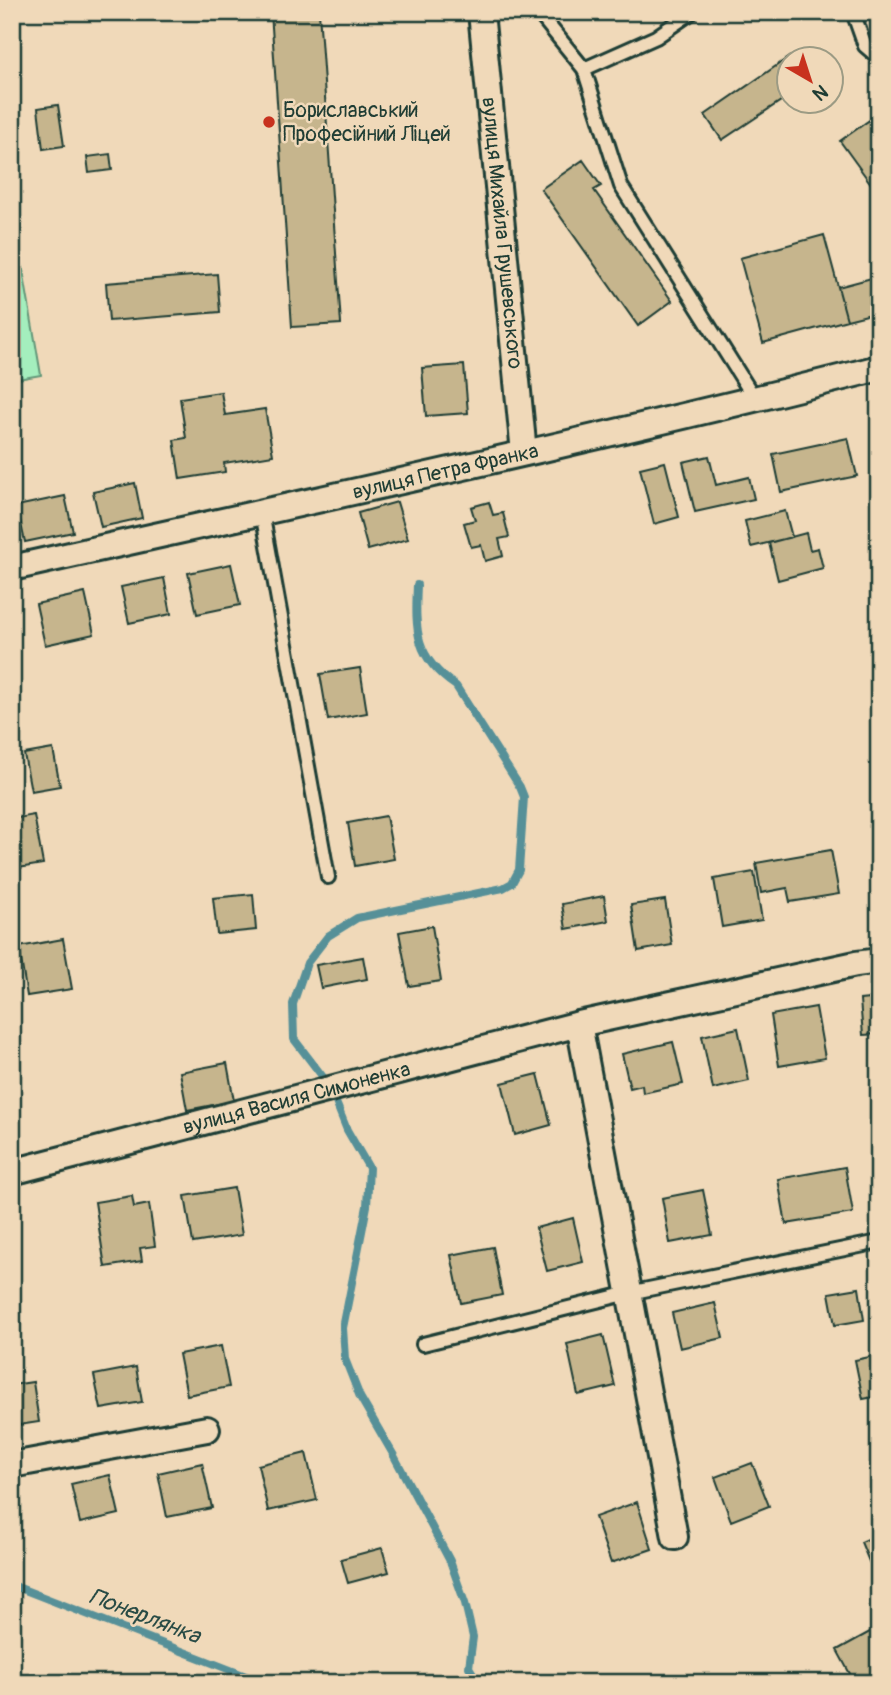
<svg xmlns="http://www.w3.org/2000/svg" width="891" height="1695" font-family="Pangolin,sans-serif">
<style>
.green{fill:#a4eebd;stroke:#629678;stroke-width:2}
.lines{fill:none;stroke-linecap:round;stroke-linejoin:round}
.stream{stroke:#579098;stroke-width:8}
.building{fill:#c6b58d;stroke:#1f3d34;stroke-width:2}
.lane-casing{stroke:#1f3d34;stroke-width:18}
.street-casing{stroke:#1f3d34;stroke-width:30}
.lane{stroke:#f0d9b9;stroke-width:12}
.street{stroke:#f0d9b9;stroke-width:24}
.poi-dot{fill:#c8321e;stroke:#f0d9b9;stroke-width:2.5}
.labels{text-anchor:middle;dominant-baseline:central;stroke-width:5;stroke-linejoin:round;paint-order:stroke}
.poi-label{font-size:21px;fill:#1f3d34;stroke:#f0d9b9;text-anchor:start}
.street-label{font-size:21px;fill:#1f3d34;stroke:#f0d9b9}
.water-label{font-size:23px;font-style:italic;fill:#284b45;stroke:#f0d9b9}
</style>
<rect width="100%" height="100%" fill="#f0d9b9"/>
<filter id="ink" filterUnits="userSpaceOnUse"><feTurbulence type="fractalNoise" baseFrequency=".0143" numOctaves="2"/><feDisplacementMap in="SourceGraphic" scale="14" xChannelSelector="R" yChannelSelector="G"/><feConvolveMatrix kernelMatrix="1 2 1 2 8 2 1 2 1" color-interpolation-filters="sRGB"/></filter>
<g filter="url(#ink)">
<!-- green -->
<path class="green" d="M17,235L41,375L12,380V236Z"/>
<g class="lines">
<!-- stream -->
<path class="stream" d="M417,585C415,631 415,658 456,686L520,787L524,797L519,870L512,883L503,888L357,918L328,936L307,963L293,1004L294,1039L329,1085L347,1130L369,1168L367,1206L343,1328L345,1359L360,1397L393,1454L450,1561L465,1603L473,1637L469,1667L479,1683
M12,1585L264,1683"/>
</g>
<!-- building -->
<path class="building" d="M271,12H319L341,324L292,327Z
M789,57L790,95L722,140L705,115Z
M58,105L64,146L43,149L38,108Z
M871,119L879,130V195L840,141Z
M110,154L112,170L89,173L87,157Z
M583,160L601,186L594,190L672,301L638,326L541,189Z
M824,235L847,320L763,343L740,258Z
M217,274L220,312L109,321L106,283Z
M879,276V312L847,320L838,287Z
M464,365L468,413L426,416L422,368Z
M221,392L225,415L265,409L273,455L224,463L225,472L180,479L174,440L186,438L180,398Z
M848,438L857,476L781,492L773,454Z
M709,456L716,485L749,477L754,499L695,512L683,462Z
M665,462L679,517L654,524L640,468Z
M135,483L142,518L101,527L93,492Z
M65,496L73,532L25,542L17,506Z
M397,502L408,539L368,550L358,513Z
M489,502L493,515L503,513L509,537L499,539L503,556L485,561L481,545L471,547L464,523L475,520L471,507Z
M785,511L792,537L751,547L745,521Z
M806,533L810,550L818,548L823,568L778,580L769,543Z
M231,564L240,605L197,614L188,573Z
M164,578L171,614L129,623L121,587Z
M85,593L94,634L45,645L36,604Z
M360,668L367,713L328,720L320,674Z
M53,749L60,786L31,791L24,754Z
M34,815L43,864L12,869V819Z
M386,816L394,859L355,866L348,823Z
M831,850L839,894L790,902L787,888L761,893L756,863Z
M754,872L762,920L722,927L714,879Z
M253,894L256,930L217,934L213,898Z
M604,896L608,921L566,929L562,904Z
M665,900L672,945L638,951L631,905Z
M432,926L441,981L409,986L399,932Z
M63,939L72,989L27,996L19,947Z
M363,957L367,979L321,988L316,965Z
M879,998V1034L863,1035L860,1000Z
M816,1007L825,1058L779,1066L771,1015Z
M738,1028L749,1081L713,1089L702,1036Z
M673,1042L683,1084L643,1093L642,1085L630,1088L622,1054Z
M227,1063L234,1101L187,1110L180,1072Z
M538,1074L551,1125L515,1135L502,1083Z
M879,1158V1198L871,1160Z
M845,1167L853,1213L786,1224L778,1179Z
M234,1188L242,1235L193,1243L185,1196Z
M703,1190L712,1235L670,1243L662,1198Z
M132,1196L134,1207L149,1204L155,1246L140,1248L142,1261L105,1267L95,1202Z
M573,1218L583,1262L547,1271L536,1228Z
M493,1247L502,1295L461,1303L451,1255Z
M859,1288L864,1320L835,1325L829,1293Z
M715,1303L723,1338L680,1348L672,1313Z
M603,1335L615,1386L578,1395L567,1344Z
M221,1346L229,1387L187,1395L179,1354Z
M879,1355V1396L863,1399L855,1360Z
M136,1367L142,1402L101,1409L94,1375Z
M33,1382L39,1422L12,1426V1385Z
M306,1453L317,1500L268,1511L258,1465Z
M202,1463L212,1508L167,1517L158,1473Z
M752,1463L769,1506L731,1521L715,1477Z
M110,1475L119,1514L80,1523L71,1484Z
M637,1502L652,1549L611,1563L595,1517Z
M879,1534V1560L870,1564L861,1542Z
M382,1548L389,1572L348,1583L341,1559Z
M879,1627V1682L855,1683L837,1650Z"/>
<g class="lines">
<defs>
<path id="lane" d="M538,12L584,69L656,37L692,12
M853,12L865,46L879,58
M584,69L621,186L755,399
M262,512L328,877
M423,1344L629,1293L879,1242"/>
<g id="street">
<path id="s1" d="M481,12L524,453"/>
<path id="s2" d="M12,568C301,503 592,441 879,368"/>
<path d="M579,1024L675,1537"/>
<path id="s3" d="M12,1172L579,1024L856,964L879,961"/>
<path d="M12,1465L207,1429"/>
</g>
</defs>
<!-- lane casing -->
<use href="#lane" class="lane-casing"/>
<!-- street casing -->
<use href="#street" class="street-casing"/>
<!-- lane -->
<use href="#lane" class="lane"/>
<!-- street -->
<use href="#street" class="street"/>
</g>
</g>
<!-- markers -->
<circle class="poi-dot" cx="269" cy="122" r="7"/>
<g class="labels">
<!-- poi labels -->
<g class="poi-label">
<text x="283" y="110">Бориславський<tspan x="283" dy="24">Професійний Ліцей</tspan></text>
</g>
<!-- street labels -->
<g class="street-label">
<text stroke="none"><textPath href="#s1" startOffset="222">вулиця Михайла Грушевського</textPath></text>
<text stroke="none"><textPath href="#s2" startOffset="444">вулиця Петра Франка</textPath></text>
<text stroke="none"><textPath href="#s3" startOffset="294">вулиця Василя Симоненка</textPath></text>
</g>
<!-- water labels -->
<g class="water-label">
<text transform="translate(145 1616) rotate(21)">Понерлянка</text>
</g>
</g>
<!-- margin -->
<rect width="891" height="1695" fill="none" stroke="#f0d9b9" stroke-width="42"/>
<rect x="21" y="21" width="849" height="1653" fill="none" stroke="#1f3d34" stroke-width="2.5" filter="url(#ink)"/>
<!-- north arrow -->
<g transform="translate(810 80) rotate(141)"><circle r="33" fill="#f0d9b9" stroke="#9c9b84" stroke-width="2"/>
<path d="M0-5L12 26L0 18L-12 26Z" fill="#c8321e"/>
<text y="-10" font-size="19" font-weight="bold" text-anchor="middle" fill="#1f3d34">N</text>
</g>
</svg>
